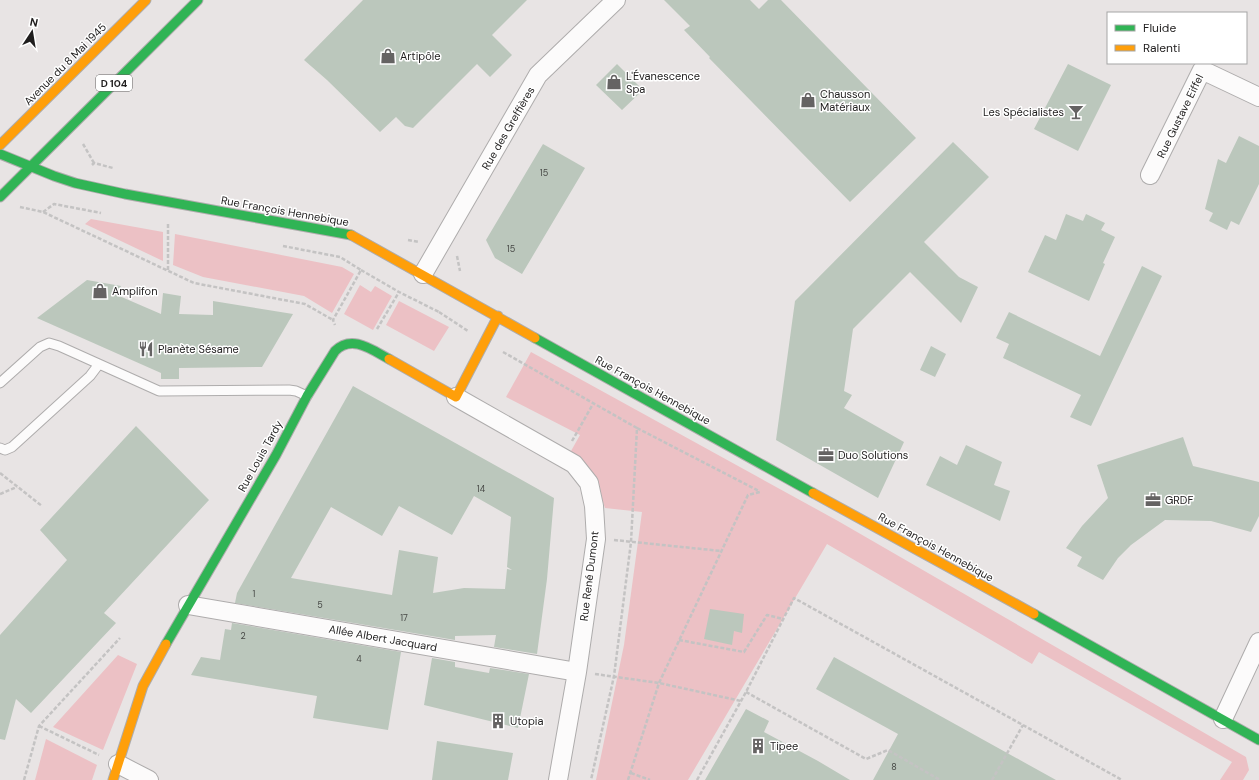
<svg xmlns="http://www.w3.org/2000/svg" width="1259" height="780" font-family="'DM Sans',sans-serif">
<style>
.green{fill:#ecc1c5}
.building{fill:#bbc7bc;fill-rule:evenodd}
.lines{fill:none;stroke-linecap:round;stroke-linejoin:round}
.lane-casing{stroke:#aeacac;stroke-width:11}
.street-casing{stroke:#aeacac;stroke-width:20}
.fast-casing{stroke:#aeacac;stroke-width:11}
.slow-casing{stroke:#aeacac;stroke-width:11}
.path{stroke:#c4c3c3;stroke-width:2.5;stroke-dasharray:4 2;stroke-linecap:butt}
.lane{stroke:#fcfbfb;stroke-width:9}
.street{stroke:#fcfbfb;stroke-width:18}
.fast{stroke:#30b455;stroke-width:9}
.slow{stroke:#ff9f0a;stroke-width:9}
.labels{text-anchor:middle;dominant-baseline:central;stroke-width:3;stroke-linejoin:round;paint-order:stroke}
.number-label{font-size:9px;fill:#464845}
.shield{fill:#fff;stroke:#626161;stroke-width:1}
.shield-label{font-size:10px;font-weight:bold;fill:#1f1d1d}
.poi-label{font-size:11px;fill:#1f1d1d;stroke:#fff;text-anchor:start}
.street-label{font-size:11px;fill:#1f1d1d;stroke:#fff}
</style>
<rect width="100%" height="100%" fill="#e8e4e4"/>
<!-- green -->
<path class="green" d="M91,219L163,232V261L85,224Z
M175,234L342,267L354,274L332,313L304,296L203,277L173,265Z
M360,285L371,292L375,286L392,296L373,330L344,314Z
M399,301L449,327L434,351L386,325Z
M531,352L838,521L1246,757L1249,770L1243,780H1220L1232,762L1039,652L1032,664L827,544L688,780H596L624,645L642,512L605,508L593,473L571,451L580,435L506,397Z
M118,655L137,664L103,750L53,727Z
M46,739L97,765L92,780H35Z"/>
<!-- building -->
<path class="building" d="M363,0H527L492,35L512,55L490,77L477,64L413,128L405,126L396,117L380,132L327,80L304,60Z
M664,0H750L759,9L768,0H781L916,138L850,202L709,58L710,57L684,30L690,26Z
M617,64L643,90L622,110L596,85Z
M1068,64L1111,85L1078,151L1034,129Z
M1239,136L1259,146V184L1239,225L1231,221L1227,230L1209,221L1213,213L1205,209L1218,159L1226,163Z
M953,142L989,177L924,242L959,277L978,287L961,323L910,272L853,329L844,391L852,395L844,408L904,442L878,498L776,440L795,301Z
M543,144L585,168L522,274L495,258L486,240Z
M1066,214L1083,221L1086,214L1105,223L1101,230L1115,237L1103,263L1105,264L1089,301L1028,272L1045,235L1056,240Z
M1142,266L1162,276L1091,426L1070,417L1081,395L1003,358L1009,344L996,338L1009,312L1100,356Z
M87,280L121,286L117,295L161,314L163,293L181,296L179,314L213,315V301L293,314L262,367L179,368V379H161V373L37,318Z
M931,346L946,354L935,377L920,370Z
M353,386L554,498L547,579L537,654L494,647L496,635L455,636V640L235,603L237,593ZM474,496L511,517L507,567L512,570L507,569L505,589L464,588L433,593L438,557L399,550L392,595L291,578L331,507L382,536L399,506L452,535Z
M136,426L209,500L104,613L116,623L31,713L16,699L5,740L0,739V635L67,560L40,530Z
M1183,437L1193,466L1259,482V516L1251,532L1211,521L1165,520L1131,545L1118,558L1103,580L1077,566L1082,557L1066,548L1082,526L1108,498L1097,465Z
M966,445L1002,462L994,485L1010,491L1000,521L926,485L940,456L957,465Z
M710,609L744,614L742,633L734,631L732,645L704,639Z
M232,623L401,652L388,730L313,718L317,696L191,675L201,657L220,660L225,629L231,630Z
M834,657L1056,780H873L898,734L816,689Z
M432,658L455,662V667L489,673L490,668L529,674L518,728L424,705Z
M746,709L769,721L764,732L818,761L850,780H705Z
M437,741L513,753L508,780H432Z"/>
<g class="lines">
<defs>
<path id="lane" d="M0,383L40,347L49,343L59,346L159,391L289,390L296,391L307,396
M0,448L5,450L12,447L90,376L99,364"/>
<path id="street" d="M1150,175L1202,70L1259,97
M423,274L538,75L616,0
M456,397L574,464L589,483L594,506L596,539L577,672L558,780
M188,605L577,672
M1223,719L1259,642
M118,764L149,780"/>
<path id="fast" d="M0,154L54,176L75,183L125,194L351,235
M0,197L198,0
M535,338L813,493
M1034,614L1259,740
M166,644L276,455L307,396L335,351C352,334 372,350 389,359"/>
<path id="slow" d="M0,145L146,0
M351,235L535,338
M389,359L456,397L498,316
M813,493L1034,614
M113,780L143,686L166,644"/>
</defs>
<!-- lane casing -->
<use href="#lane" class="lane-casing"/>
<!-- street casing -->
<use href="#street" class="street-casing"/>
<!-- fast casing -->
<use href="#fast" class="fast-casing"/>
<!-- slow casing -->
<use href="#slow" class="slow-casing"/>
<!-- path -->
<path class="path" d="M83,144L94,163
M92,165L94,163L113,168
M20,207L43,212L194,283L305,304L333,320
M43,212L54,204L101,213
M168,224V271
M408,240L419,242
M283,246L340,257L361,270L333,320L335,325
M457,256L460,271
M361,270L399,292L439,312
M439,312L468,331
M377,329L399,292
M503,352L637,428L631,542L614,676L591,780
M637,428L759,491
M572,441L593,404
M0,473L42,506
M0,494L17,487
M614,540L721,551
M679,640L744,652L767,615L783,619
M595,674L659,683L741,701
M746,692L866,759L888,750L940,780
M39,726L99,755
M631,773L650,780
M24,780L39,726L120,638
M628,780L659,683L748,495L760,492
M697,780L746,692L794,598L1122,780
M992,780L1023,725"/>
<!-- lane -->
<use href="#lane" class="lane"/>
<!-- street -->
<use href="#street" class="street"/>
<!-- fast -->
<use href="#fast" class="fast"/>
<!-- slow -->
<use href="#slow" class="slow"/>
</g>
<!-- icons -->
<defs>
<symbol id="shop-bare" viewBox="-9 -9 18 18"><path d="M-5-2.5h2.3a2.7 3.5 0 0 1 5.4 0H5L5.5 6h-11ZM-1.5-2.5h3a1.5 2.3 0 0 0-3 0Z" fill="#656363" stroke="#fff" stroke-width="2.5" paint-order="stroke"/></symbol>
<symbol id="bar-bare" viewBox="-9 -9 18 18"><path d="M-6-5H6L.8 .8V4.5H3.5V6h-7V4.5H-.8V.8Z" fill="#656363" stroke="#fff" stroke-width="2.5" paint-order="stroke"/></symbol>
<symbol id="restaurant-bare" viewBox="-9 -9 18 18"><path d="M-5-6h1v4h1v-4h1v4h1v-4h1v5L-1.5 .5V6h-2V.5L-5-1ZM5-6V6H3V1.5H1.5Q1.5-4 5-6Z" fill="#656363" stroke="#fff" stroke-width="2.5" paint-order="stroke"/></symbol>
<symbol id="office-bare" viewBox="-9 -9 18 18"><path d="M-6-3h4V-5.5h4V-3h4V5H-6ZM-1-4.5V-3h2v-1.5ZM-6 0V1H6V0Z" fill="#656363" stroke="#fff" stroke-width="2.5" paint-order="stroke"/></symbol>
<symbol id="building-bare" viewBox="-9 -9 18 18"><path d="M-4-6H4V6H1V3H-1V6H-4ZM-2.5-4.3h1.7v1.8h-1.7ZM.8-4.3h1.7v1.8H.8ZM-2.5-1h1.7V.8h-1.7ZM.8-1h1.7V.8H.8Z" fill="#656363" stroke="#fff" stroke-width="2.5" paint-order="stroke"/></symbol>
</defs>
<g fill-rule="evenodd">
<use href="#shop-bare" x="377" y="45" width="22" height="22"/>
<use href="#shop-bare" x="603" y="71" width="22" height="22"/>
<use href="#shop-bare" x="797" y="89" width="22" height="22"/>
<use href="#bar-bare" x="1065" y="101" width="22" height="22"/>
<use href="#shop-bare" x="89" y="280" width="22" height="22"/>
<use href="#restaurant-bare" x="135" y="338" width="22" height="22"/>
<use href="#office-bare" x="815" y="444" width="22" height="22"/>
<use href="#office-bare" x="1142" y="489" width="22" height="22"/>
<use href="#building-bare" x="487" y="710" width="22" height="22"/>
<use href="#building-bare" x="747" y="735" width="22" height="22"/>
</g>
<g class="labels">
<!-- number labels -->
<g class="number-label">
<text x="544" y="173">15</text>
<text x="511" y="249">15</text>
<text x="481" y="489">14</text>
<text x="254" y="594">1</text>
<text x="320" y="605">5</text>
<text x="404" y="618">17</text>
<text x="243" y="636">2</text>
<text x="359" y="659">4</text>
<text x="894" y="767">8</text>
</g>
<!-- shield labels -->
<rect class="shield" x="96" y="75" width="36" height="16" rx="3"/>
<g class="shield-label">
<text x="114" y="83">D 104</text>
</g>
<!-- poi labels -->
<g class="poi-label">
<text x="400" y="56">Artipôle</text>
<text x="626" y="76">L'Évanescence<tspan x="626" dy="13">Spa</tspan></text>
<text x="820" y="94">Chausson<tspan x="820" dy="13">Matériaux</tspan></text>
<text x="1064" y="112" text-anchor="end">Les Spécialistes</text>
<text x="112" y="291">Amplifon</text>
<text x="158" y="349">Planète Sésame</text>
<text x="838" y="455">Duo Solutions</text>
<text x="1165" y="500">GRDF</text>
<text x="510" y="721">Utopia</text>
<text x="770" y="746">Tipee</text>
</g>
<!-- street labels -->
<g class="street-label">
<text transform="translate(65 64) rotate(-45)">Avenue du 8 Mai 1945</text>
<text transform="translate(1180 116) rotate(-64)">Rue Gustave Eiffel</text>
<text transform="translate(508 128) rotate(-60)">Rue des Greffières</text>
<text transform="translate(285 211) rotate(10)">Rue François Hennebique</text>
<text transform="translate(653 390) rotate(29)">Rue François Hennebique</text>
<text transform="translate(260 456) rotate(-61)">Rue Louis Tardy</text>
<text transform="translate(936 547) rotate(29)">Rue François Hennebique</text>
<text transform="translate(589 576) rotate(-83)">Rue René Dumont</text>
<text transform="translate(383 638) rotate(10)">Allée Albert Jacquard</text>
</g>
</g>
<!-- legend -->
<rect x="1107" y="12" width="140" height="52" fill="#ffffff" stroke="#a5a5a5"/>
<rect x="1115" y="25" width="20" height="6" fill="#30b455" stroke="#a5a5a5"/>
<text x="1143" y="32" font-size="12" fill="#1f1d1d">Fluide</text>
<rect x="1115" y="45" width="20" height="6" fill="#ff9f0a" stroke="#a5a5a5"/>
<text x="1143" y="52" font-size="12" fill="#1f1d1d">Ralenti</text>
<!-- north arrow -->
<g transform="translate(32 32) rotate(12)" stroke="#ffffff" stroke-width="3" paint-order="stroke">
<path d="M0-3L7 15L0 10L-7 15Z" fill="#1f1d1d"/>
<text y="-6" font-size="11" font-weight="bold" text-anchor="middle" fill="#1f1d1d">N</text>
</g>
</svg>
